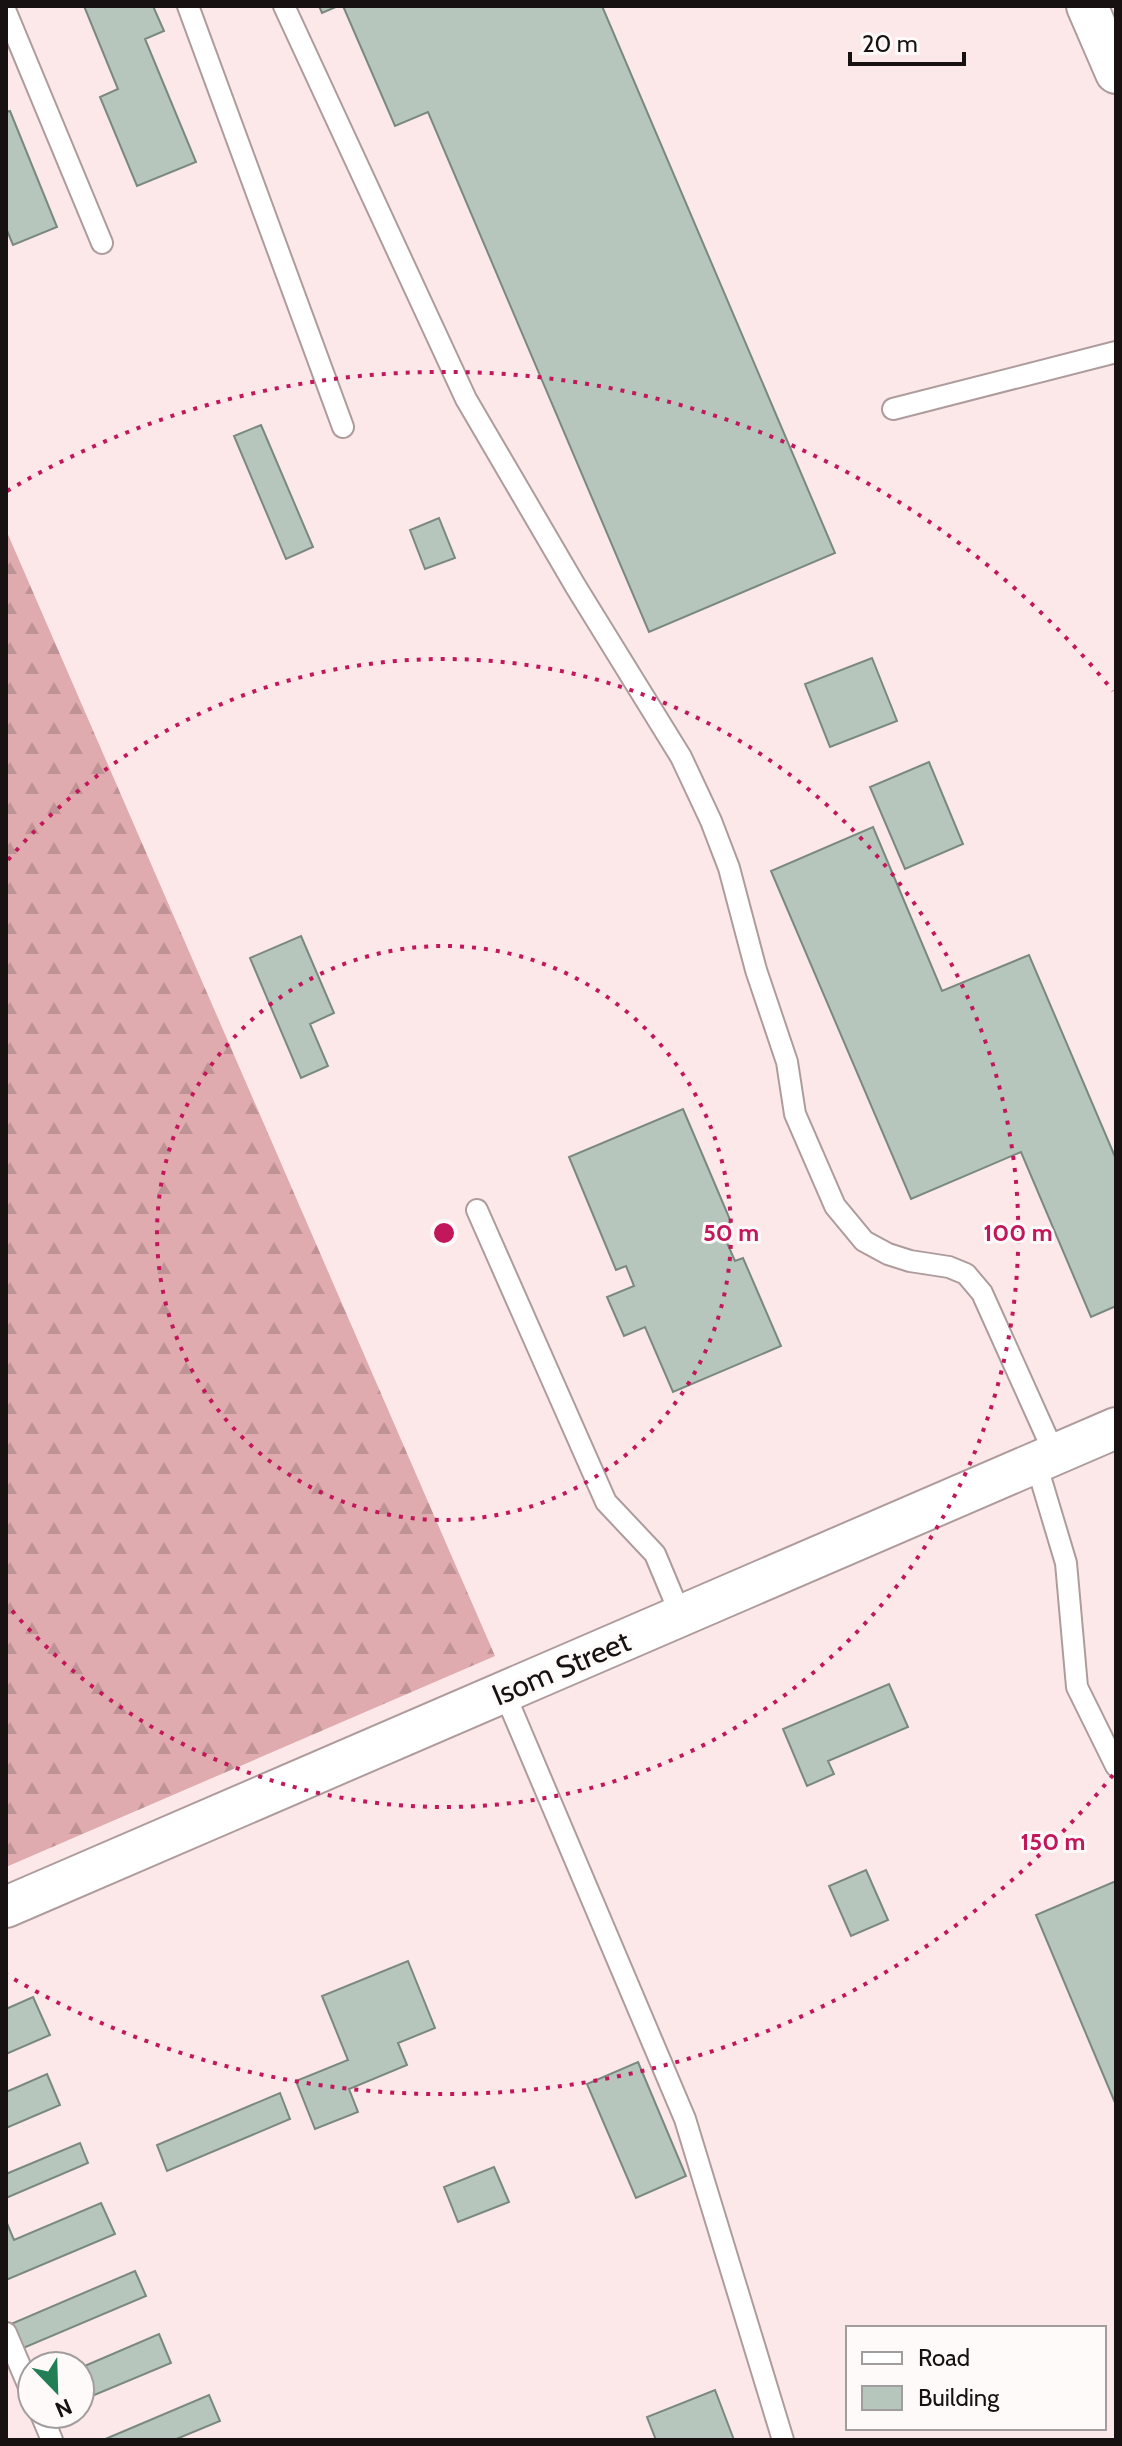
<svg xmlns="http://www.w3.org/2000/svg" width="1122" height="2446" font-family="Cabin,sans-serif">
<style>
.forest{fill:url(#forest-firs)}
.building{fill:#b6c6bc;stroke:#7a8980;stroke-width:2}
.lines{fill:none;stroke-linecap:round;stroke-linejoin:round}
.lane-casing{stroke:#ae9c9d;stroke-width:24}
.street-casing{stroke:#ae9c9d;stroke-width:44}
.lane{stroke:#fff;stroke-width:20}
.street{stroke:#fff;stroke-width:40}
.ring{fill:none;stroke:#c2185b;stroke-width:4;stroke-dasharray:4 8}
.labels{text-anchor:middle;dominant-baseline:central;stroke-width:6;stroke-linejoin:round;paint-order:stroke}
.street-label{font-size:30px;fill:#171111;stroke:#fefafa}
.centre{fill:#c2185b;stroke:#fefafa;stroke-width:4}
.ring-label{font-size:24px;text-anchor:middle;font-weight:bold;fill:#c2185b;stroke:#fefafa;stroke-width:6;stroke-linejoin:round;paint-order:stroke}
</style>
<defs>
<pattern id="forest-firs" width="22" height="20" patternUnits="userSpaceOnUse" patternTransform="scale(2)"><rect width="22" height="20" fill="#e0abae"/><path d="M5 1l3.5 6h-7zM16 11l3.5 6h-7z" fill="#bf9295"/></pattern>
</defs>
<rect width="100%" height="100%" fill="#fce8e9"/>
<!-- forest -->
<path class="forest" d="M6,530L495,1656L6,1867Z"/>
<!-- building -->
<path class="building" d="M84,6H153L164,31L145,39L196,162L137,186L100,97L118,89Z
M319,6H338L322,13Z
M343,6H602L835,553L649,632L428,112L395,126Z
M10,111L57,227L13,245L6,228V112Z
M261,425L313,547L286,559L234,436Z
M439,518L455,558L425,569L410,530Z
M872,658L897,721L830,747L805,684Z
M929,762L963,844L905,869L870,787Z
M873,827L942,991L1029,955L1116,1159V1306L1091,1317L1021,1152L911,1199L771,871Z
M301,936L334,1013L310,1024L328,1066L301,1078L250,958Z
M683,1109L731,1222L720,1227L735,1261L743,1258L781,1346L673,1392L645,1327L624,1336L607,1297L634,1286L626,1266L616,1270L569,1157Z
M889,1684L908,1727L828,1761L834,1774L807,1786L783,1729Z
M866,1870L888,1920L851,1936L829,1886Z
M1116,1881V2105L1036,1915Z
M408,1961L435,2028L398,2043L407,2065L349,2089L358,2112L315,2129L296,2081L348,2060L322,1996Z
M33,1997L50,2035L6,2054V2009Z
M638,2062L686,2176L636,2198L587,2084Z
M47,2074L60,2105L6,2128V2092Z
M280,2093L290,2119L167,2171L157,2145Z
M80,2143L88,2163L6,2198V2174Z
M494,2167L509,2202L458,2222L444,2187Z
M101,2203L115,2234L6,2280V2221L14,2240Z
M135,2271L146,2296L21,2349L11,2324Z
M159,2334L171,2363L80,2401V2368Z
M715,2390L734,2440H656L647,2417Z
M209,2395L220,2421L174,2440H103Z"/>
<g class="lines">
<defs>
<path id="lane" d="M188,6L343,427
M284,6L466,399L576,587L681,757L711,821L729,868L756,970L787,1062L795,1114L835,1206L864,1241L888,1254L910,1261L949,1267L966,1274L982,1293L1055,1455
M6,12L102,243
M893,409L1116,352
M477,1210L606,1502L655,1554L681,1616
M1036,1463L1066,1563L1077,1687L1116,1766
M504,1692L685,2119L783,2440
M6,2333L32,2394
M41,2414L52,2440"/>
<path id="street" d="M1087,6L1116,73
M6,1907L1116,1428"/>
</defs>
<!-- lane casing -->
<use href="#lane" class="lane-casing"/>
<!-- street casing -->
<use href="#street" class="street-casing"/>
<!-- lane -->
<use href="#lane" class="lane"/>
<!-- street -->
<use href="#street" class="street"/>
</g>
<!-- distance rings -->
<g class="ring">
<circle cx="444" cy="1233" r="287"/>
<path d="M8 860A574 574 0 1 1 8 1606"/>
<path d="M1113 1775A861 861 0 0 1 7 1975M7 491A861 861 0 0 1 1113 691"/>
</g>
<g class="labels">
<!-- street labels -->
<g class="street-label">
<text transform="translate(561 1668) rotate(-23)">Isom Street</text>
</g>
</g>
<circle cx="444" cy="1233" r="12" class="centre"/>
<g class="ring-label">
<text x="731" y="1241">50 m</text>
<text x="1018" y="1241">100 m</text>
<text x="1053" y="1850">150 m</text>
</g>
<!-- border -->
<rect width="1122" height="2446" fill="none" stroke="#171111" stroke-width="16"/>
<!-- legend -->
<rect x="846" y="2326" width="260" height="104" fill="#fefafa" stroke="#a29d9d" stroke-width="2"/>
<rect x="862" y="2352" width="40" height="12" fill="#ffffff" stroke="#a29d9d" stroke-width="2"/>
<text x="918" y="2366" font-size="24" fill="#171111">Road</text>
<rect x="862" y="2386" width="40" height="24" fill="#b6c6bc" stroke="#a29d9d" stroke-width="2"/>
<text x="918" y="2406" font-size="24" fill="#171111">Building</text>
<!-- north arrow -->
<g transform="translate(56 2390) rotate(157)"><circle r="38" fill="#fefafa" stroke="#a29d9d" stroke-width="2"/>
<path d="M0-6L14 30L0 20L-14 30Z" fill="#227e54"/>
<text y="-12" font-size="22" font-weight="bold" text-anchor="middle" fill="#171111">N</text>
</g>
<!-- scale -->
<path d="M850 52v12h114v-12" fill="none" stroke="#171111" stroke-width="4"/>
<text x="862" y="52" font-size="24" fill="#171111" stroke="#fefafa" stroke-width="6" paint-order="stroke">20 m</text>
</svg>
